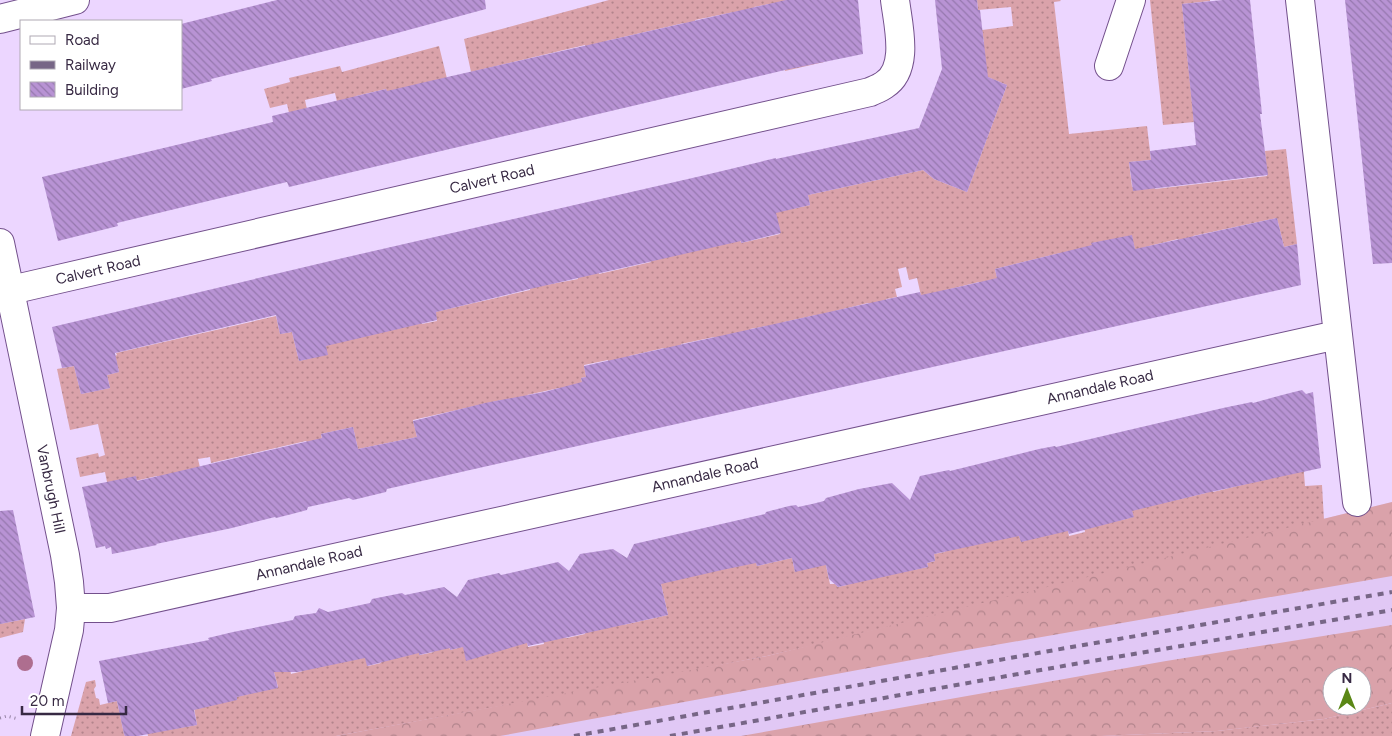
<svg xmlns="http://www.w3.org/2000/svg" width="1392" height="736" font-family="Figtree,sans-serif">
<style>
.built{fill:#e1c8f5;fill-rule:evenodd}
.grass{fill:url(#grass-dots)}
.forest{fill:url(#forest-crowns);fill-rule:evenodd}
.building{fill:url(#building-back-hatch)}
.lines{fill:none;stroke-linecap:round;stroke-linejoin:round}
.street-casing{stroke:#73508c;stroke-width:30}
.secondary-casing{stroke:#73508c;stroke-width:30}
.path{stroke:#9381a2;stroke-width:3;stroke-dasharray:1 4;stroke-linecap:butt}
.street{stroke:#fff;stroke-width:28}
.secondary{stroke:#fff;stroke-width:28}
.rail{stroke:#776686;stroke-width:4;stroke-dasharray:6 6;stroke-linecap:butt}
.tree{fill:#ae6e8f}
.labels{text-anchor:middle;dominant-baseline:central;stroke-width:5;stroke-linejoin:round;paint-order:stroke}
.street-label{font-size:15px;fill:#372943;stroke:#fff}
</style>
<defs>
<pattern id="grass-dots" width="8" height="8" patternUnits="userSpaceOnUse" patternTransform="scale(1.25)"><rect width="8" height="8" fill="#daa2aa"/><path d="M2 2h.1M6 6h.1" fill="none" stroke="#b2848c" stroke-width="1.8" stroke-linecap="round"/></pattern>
<pattern id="forest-crowns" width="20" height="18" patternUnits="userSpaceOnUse" patternTransform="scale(1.25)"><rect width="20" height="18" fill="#daa2aa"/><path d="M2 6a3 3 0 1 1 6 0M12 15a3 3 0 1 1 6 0" fill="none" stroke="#b2848c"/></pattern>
<pattern id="building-back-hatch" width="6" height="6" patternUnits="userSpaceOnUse" patternTransform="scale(1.25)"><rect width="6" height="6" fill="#b893d4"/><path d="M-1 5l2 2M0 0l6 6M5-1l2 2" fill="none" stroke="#9678ae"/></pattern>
</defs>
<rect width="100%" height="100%" fill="#ecd6ff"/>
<!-- built -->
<path class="built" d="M1392,502V703L1324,719L1217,731L1101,736H336L767,656ZM1332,676H1362V706H1332Z"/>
<!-- grass -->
<path class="grass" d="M609,0H817L824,62L785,71L769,4L754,7L760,35L741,39L734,12L695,20L701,49L691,51L684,23L606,41L592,74L585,45L471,72L464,39Z
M977,0H1060L1061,1L1054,2L1069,134L1147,126L1151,160L1129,162L1132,187L1154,184L1155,189L1267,176L1265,151L1286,149L1297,244L1284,247L1277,218L1193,236L1185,269L1178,239L1145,247L1151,277L1142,279L1132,237L1092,243L1101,288L1060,253L995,269L1004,310L986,314L979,282L946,290L928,327L917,278L909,280L906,267L898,269L902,287L895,289L897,297L886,299L892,327L868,303L835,311L842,345L824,350L816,315L784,322L774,361L766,326L750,329L752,341L722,372L714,337L681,344L689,380L673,383L664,348L629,356L632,367L610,371L608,360L584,365L586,377L581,378L587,403L559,388L527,395L531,411L505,417L501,400L413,420L417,437L358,449L353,427L321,434L326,459L306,441L211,463L210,457L198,459L204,485L161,495L157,476L108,487L105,472L80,477L76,458L98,453L99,457L105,455L98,424L70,430L57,369L74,366L81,394L110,388L107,375L119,372L115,356L117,355L116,353L276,316L280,334L292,332L299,361L327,354L321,325L413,285L422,324L437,321L435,312L530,290L523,260L539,255L546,285L578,279L571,248L592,243L599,274L651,262L644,231L734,214L741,243L780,234L774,205L792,209L810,205L808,195L923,170L934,179L967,192L1007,85L946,60L984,42L982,30L1013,26L1011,7L978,10Z
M1150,0H1210V1L1182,4L1194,122L1163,125Z
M439,46L451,95L394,119L386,89L356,96L344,131L335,93L305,100L313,138L296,143L287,104L270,108L264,89L290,82L289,78L340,66L342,72Z
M1301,436L1305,486L1322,485L1324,520L810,646L767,656L654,678L336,736H148L141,700L161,731L197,725L191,690L237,700L236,697L278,687L274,672L290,669L291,674L303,671L356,617L368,666L381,663L379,653L417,644L420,655L434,652L426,616L446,630L450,650L525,632L528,647L544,644L541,628L567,638L585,634L581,620L619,611L623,625L668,615L656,562L752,543L757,566L792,558L795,572L823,552L830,584H835L838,587L847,585L849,580L909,554L913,570L928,567L927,563L935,561L934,554L945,552L938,520L1019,535L1021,542L1067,525L1069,536L1085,532L1083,521H1118L1133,517L1132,510L1206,493L1198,460L1205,458L1213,492L1254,482Z
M25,619L23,632L0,638V624Z
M95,680L96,686L94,689L96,698L99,699L100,705L117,701L124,734L125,736H71L86,682Z
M1392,703V736H1101L1217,731L1260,726L1324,719Z"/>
<!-- forest -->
<path class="forest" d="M1392,502V576L955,652L500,736H336L767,656Z
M1392,625V703L1324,719L1217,731L1101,736H741L1166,661ZM1332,676H1362V706H1332Z"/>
<!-- building -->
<path class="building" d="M277,0H485L486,9L386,36L211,79L212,81L181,89V24Z
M786,0H858L863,54L785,70L289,187L287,182L266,187L117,223L118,226L58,241L42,177L273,122L272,116L386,89L387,91L421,83Z
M935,0H977L978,10H980L988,77L1007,85L967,192L934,179L923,170L808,195L810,205L776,213L781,233L741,243V241L530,289L436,312L437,320L326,346L328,355L299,361L292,332L280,334L276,315L115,353L119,372L107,375L110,388L96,391L81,394L74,366L62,368L52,327L343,258L701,176L776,158V159L919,128L942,69Z
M1223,0H1250L1262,114H1260L1268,175L1133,191L1129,162L1151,160L1150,151L1196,145L1182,4Z
M1345,0H1392V263L1373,264Z
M1277,218L1284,247L1297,244L1301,285L470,470L387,489L386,492L353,500L349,498L308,507L307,510L292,514L276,518L275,517L232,528L156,544L157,545L112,554L111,547L106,549L105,546L96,548L82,487L136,476L137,481L322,438L321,434L353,427L358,449L417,437L413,421L485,403L544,392L582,382L581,378L586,377L584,366L920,292L921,295L963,286L997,278L995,269L1092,245L1091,243L1132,235L1135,249Z
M1302,390L1306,394L1313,392L1321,468L1206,493L1132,511L1134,517L1069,534L1068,531L1021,542L1019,536L934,554L935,561L927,563L928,567L838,587L829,579L826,565L795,572L792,558L757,566L756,563L722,570L661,584L668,615L528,646L527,643L466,661L463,647L450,650V648L419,655V653L367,666L365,658L298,672H274L278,688L237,697V700L194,710L197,725L138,736H125L124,734L117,701L108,703L99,661L209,640L208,638L233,632L293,620L295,616L316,613L319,608L328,612L370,603L372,599L402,593L405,595L444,587L457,597L468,580L499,573L501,575L558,562L569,571L580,554L613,549L627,558L634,544L765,514L766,512L789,506L796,505L798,507L812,504L824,501L826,498L859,489L892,483L910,500L920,476L949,470L950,471L1039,449L1055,446L1056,447L1223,408L1252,402L1253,403L1286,394Z
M13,510L35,617L0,624V511Z"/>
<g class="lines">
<defs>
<path id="street" d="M1300,0L1357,502
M0,19L75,0
M1109,66L1131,0
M11,290L870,92C874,90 880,88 884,85C910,69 898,25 895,0
M71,608H110L1337,335"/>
<path id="secondary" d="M0,243L65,555L69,582L71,608L69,630L45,736"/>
</defs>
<!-- street casing -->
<use href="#street" class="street-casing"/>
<!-- secondary casing -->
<use href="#secondary" class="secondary-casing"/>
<!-- path -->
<path class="path" d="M0,718L7,716L18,719"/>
<!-- street -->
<use href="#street" class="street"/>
<!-- secondary -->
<use href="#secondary" class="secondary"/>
<!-- rail -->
<path class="rail" d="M574,736L1066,648L1392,592
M670,736L1069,665L1392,610"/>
</g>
<!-- trees -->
<circle class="tree" cx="25" cy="663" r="8"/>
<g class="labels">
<!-- street labels -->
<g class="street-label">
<text transform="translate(492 179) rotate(-13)">Calvert Road</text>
<text transform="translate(98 270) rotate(-13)">Calvert Road</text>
<text transform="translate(1100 387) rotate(-13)">Annandale Road</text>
<text transform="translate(705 475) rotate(-13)">Annandale Road</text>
<text transform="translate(51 489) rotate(78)">Vanbrugh Hill</text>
<text transform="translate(309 563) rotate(-13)">Annandale Road</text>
</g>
</g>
<!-- legend -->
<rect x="20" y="20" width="162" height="90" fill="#ffffff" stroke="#afa9b4"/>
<rect x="30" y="36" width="25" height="8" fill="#ffffff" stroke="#afa9b4"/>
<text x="65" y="45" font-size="15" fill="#372943">Road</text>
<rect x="30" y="61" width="25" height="8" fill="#776686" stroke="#afa9b4"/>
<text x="65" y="70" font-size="15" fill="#372943">Railway</text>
<rect x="30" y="82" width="25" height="15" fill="url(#building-back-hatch)" stroke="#afa9b4"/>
<text x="65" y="95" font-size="15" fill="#372943">Building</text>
<!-- north arrow -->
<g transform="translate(1347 691)"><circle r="24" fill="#ffffff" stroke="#afa9b4"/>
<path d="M0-4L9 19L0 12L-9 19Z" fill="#5a8715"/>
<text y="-8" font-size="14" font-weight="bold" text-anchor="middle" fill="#372943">N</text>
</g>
<!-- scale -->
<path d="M22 706v8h104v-8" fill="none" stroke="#372943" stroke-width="2.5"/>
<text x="30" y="706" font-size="15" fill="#372943" stroke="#ffffff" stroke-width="4" paint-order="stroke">20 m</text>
</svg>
